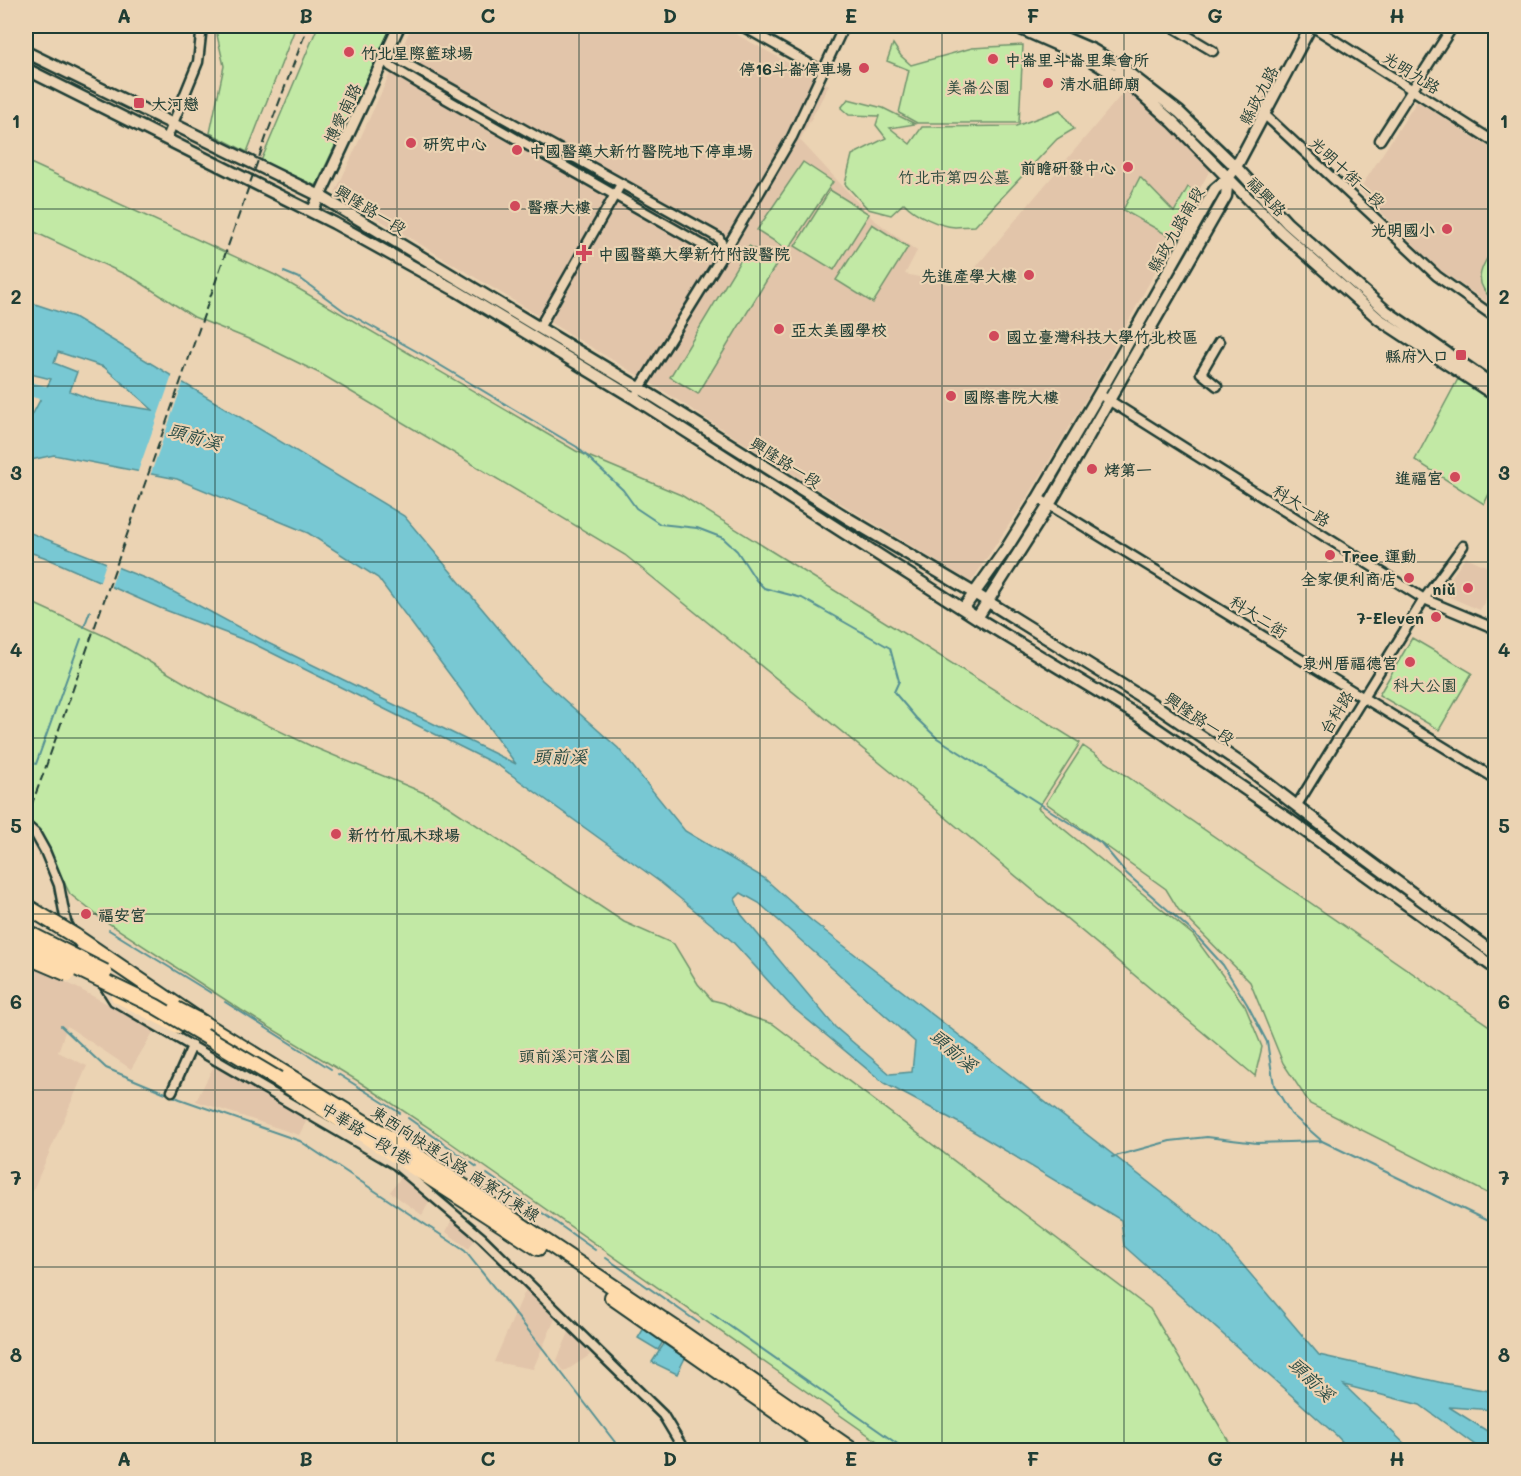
<svg xmlns="http://www.w3.org/2000/svg" width="1521" height="1476" font-family="Mali,'LXGW WenKai TC',sans-serif">
<style>
.built{fill:#e2c5aa}
.green{fill:#c2e9a5;stroke:#70936c;stroke-width:1.5}
.water{fill:#78c8d3;stroke:#549093;stroke-width:1.5;fill-rule:evenodd}
.pier{fill:#ebd3b3}
.lines{fill:none;stroke-linecap:round;stroke-linejoin:round}
.stream{stroke:#549093;stroke-width:2}
.river{stroke:#78c8d3;stroke-width:14}
.minor-casing{stroke:#1f3d34;stroke-width:13}
.tertiary-casing{stroke:#1f3d34;stroke-width:15}
.trunk-casing{stroke:#1f3d34;stroke-width:18}
.minor{stroke:#ebd3b3;stroke-width:8}
.tertiary{stroke:#ebd3b3;stroke-width:10}
.trunk{stroke:#fedbac;stroke-width:14}
.rail{stroke:#1f3d34;stroke-width:2;stroke-dasharray:9 4.5;stroke-linecap:butt}
.trunk-bridge-casing{stroke:#1f3d34;stroke-width:18;stroke-linecap:butt}
.trunk-bridge{stroke:#fedbac;stroke-width:14}
.grid{fill:none;stroke:#1f3d34;stroke-width:1.5;stroke-opacity:0.55}
.poi-dot{fill:#d1495b;stroke:#ebd3b3;stroke-width:2}
.labels{text-anchor:middle;dominant-baseline:central;stroke-width:4.5;stroke-linejoin:round;paint-order:stroke}
.poi-label{font-size:16px;font-weight:bold;fill:#1f3d34;stroke:#ebd3b3;text-anchor:start}
.street-label{font-size:16px;fill:#1f3d34;stroke:#ebd3b3}
.park-label{font-size:16px;fill:#27463a;stroke:#ebd3b3}
.water-label{font-size:18px;font-style:italic;fill:#284b44;stroke:#ebd3b3}
.neatline{fill:none;stroke:#1f3d34;stroke-width:2}
.grid-label{font-size:20px;text-anchor:middle;font-weight:bold;fill:#1f3d34}
</style>
<rect width="100%" height="100%" fill="#ebd3b3"/>
<filter id="ink" filterUnits="userSpaceOnUse"><feTurbulence type="fractalNoise" baseFrequency=".0167" numOctaves="2"/><feDisplacementMap in="SourceGraphic" scale="12" xChannelSelector="R" yChannelSelector="G"/><feConvolveMatrix kernelMatrix="1 2 1 2 8 2 1 2 1" color-interpolation-filters="sRGB"/></filter>
<g filter="url(#ink)">
<!-- built -->
<path class="built" d="M412,26H721L829,85L800,140L873,219L917,251L905,274L950,284L970,274L1127,88L1211,168L1092,389L1032,490L971,582L786,470L654,385L335,193Z
M1417,101L1495,151V307L1438,269L1359,190Z
M1466,557L1495,570V583L1480,610L1440,593Z
M26,961L155,1029L131,1069L67,1026L58,1052L87,1066L26,1206Z
M216,1062L308,1118L299,1135L196,1101Z
M402,1176L431,1199L422,1215L390,1192Z
M452,1219L476,1237L469,1249L446,1232Z
M526,1289L555,1319L533,1369L494,1362Z
M570,1330L590,1355L564,1372L557,1360Z"/>
<!-- green -->
<path class="green" d="M215,26H296L247,152L210,133L224,66Z
M318,26H392L316,186L261,161Z
M893,44L901,56L911,65L972,48L1023,45L1019,123H917L899,113L909,70L887,61Z
M848,99L883,108L915,124L890,128L910,144L922,127L1016,126L1060,110L1074,129L1057,139L975,226C968,226 961,227 955,227C939,226 915,215 904,203L891,215L868,209L845,184L852,155L886,138L876,125L879,116L849,115L841,108Z
M26,161L275,275L576,451L681,495L1080,743L1038,808L1193,935L1245,1006L1262,1047L1255,1076L907,785L625,555L323,375L256,342L194,317L135,279L26,228Z
M803,162L833,182L788,250L757,230Z
M1140,177L1174,212L1188,187L1201,196L1176,240L1123,210Z
M830,190L869,214L834,270L795,246Z
M872,224L908,247L873,303L836,280Z
M749,246L777,263L698,394L670,377Z
M1495,246V302C1471,282 1480,269 1495,246Z
M1458,379L1495,401V482L1484,504L1415,460Z
M26,600L109,638L207,696L311,746L434,797L624,922L674,944L698,984L712,1000L724,1003L745,1015L773,1024L1150,1309L1234,1450H890L434,1131L358,1081L241,1010L99,917L70,894L37,828L26,819Z
M1412,638L1472,673L1439,730L1379,695Z
M1083,746L1495,1030V1197L1310,1104L1283,1063L1250,982L1178,909L1166,889L1046,803Z"/>
<!-- water -->
<path class="water" d="M26,301L74,317L404,516L542,680L618,748L685,831L764,878L812,921L1219,1237L1319,1355L1443,1383L1495,1392V1410L1449,1407L1495,1436V1450H1482L1420,1405L1344,1385L1411,1450H1350L1336,1435L1124,1246L1121,1220L961,1124L884,1083L791,1006L732,941L660,882L499,766L252,643L160,608L44,557L26,551V531L157,583L268,643L516,764L378,578L308,533L177,479L54,455L26,461V427L51,379L26,373ZM58,352L104,367L153,410L96,401L70,391L77,372L54,363ZM741,893L759,903L915,1042L912,1072L890,1074L835,1027L741,914L735,899Z
M644,1328L664,1340L658,1350L638,1338Z
M664,1344L685,1358L677,1374L652,1362Z"/>
<!-- pier -->
<path class="pier" d="M173,373L184,380L150,476L137,474Z
M107,560L119,565L110,589L99,584Z"/>
<g class="lines">
<!-- stream -->
<path class="stream" d="M284,272L301,279L344,311L423,355L577,447L623,490L636,508L660,524L697,528L723,538L737,551L756,580L764,588L802,598L890,648L899,681L894,692L916,718L937,738L1101,843L1126,873L1194,933L1223,965L1247,1004L1267,1042L1274,1085L1291,1114L1322,1141L1496,1225
M84,627L90,611
M36,764L81,639
M109,930L211,993
M225,1002L331,1069
M61,1026L106,1068L180,1099L300,1141L465,1251L544,1350L621,1450
M338,1074L400,1113
M408,1118L477,1167
M1112,1157L1170,1141L1207,1137L1257,1143L1322,1141
M487,1174L595,1250
M606,1258L699,1323
M711,1313L906,1450"/>
<!-- river -->
<path class="river" d="M26,388L59,397"/>
<defs>
<path id="minor" d="M742,26L822,71
M1171,26L1213,51
M1312,26L1496,143
M394,57L719,238L725,251H713L420,84L390,66L384,59Z
M1264,114L1437,276L1496,318
M167,138L198,62L202,26
M1380,140L1453,26
M539,328L621,184
M1217,386L1201,373L1219,342
M637,393L725,251L792,137L844,26
M1099,394L1424,599L1496,629
M1038,498L1496,779
M1297,805L1424,599L1463,546
M26,825L35,833L45,851L59,885L66,922L91,963
M102,982L114,1001L396,1165L482,1238L663,1415L684,1450
M172,1091L192,1046"/>
<path id="tertiary" d="M1014,26L1089,59L1131,85L1173,122L1281,232L1379,319L1496,396
M1037,26L1093,50L1118,65L1179,112L1236,167L1287,223L1386,311L1496,387
M26,52L320,196L656,398L849,519L974,593L1159,708L1246,767L1346,844L1496,955
M26,69L334,223L457,291L634,398L977,618L1137,715L1287,818L1496,969
M312,212L399,26
M963,609L1008,546L1038,498L1099,394L1215,189L1228,178L1236,167L1311,26
M977,618L1049,505L1226,196L1228,178"/>
<path id="trunk" d="M75,936L203,1023L409,1150L678,1330L852,1450
M118,996L178,1026
M277,1079L538,1248
M612,1297L831,1450"/>
</defs>
<!-- minor casing -->
<use href="#minor" class="minor-casing"/>
<!-- tertiary casing -->
<use href="#tertiary" class="tertiary-casing"/>
<!-- trunk casing -->
<use href="#trunk" class="trunk-casing"/>
<!-- minor -->
<use href="#minor" class="minor"/>
<!-- tertiary -->
<use href="#tertiary" class="tertiary"/>
<!-- trunk -->
<use href="#trunk" class="trunk"/>
<!-- rail -->
<path class="rail" d="M26,819L44,772L269,129L308,26"/>
<defs>
<path id="trunk-bridge" d="M26,906L75,936
M26,932L105,972
M26,944L155,1006L278,1079
M26,956L68,974
M176,1009L203,1023"/>
</defs>
<!-- trunk-bridge casing -->
<use href="#trunk-bridge" class="trunk-bridge-casing"/>
<!-- trunk-bridge -->
<use href="#trunk-bridge" class="trunk-bridge"/>
</g>
</g>
<!-- grid -->
<path class="grid" d="M215,26V1450M397,26V1450M579,26V1450M760,26V1450M942,26V1450M1124,26V1450M1306,26V1450M26,209H1496M26,386H1496M26,562H1496M26,738H1496M26,914H1496M26,1090H1496M26,1267H1496"/>
<!-- markers -->
<g class="poi-dot">
<circle cx="349" cy="52" r="6"/>
<circle cx="993" cy="59" r="6"/>
<circle cx="864" cy="68" r="6"/>
<circle cx="1048" cy="83" r="6"/>
<rect x="133" y="97" width="12" height="12" rx="3"/>
<circle cx="411" cy="143" r="6"/>
<circle cx="517" cy="150" r="6"/>
<circle cx="1128" cy="167" r="6"/>
<circle cx="515" cy="206" r="6"/>
<circle cx="1447" cy="229" r="6"/>
<path d="M581 244h6v6h6v6h-6v6h-6v-6h-6v-6h6z"/>
<circle cx="1029" cy="275" r="6"/>
<circle cx="779" cy="329" r="6"/>
<circle cx="994" cy="336" r="6"/>
<rect x="1455" y="349" width="12" height="12" rx="3"/>
<circle cx="951" cy="396" r="6"/>
<circle cx="1092" cy="469" r="6"/>
<circle cx="1455" cy="477" r="6"/>
<circle cx="1330" cy="555" r="6"/>
<circle cx="1409" cy="578" r="6"/>
<circle cx="1468" cy="588" r="6"/>
<circle cx="1436" cy="617" r="6"/>
<circle cx="1410" cy="662" r="6"/>
<circle cx="336" cy="834" r="6"/>
<circle cx="86" cy="914" r="6"/>
</g>
<g class="labels">
<!-- poi labels -->
<g class="poi-label">
<text x="361" y="52">竹北星際籃球場</text>
<text x="1005" y="59">中崙里斗崙里集會所</text>
<text x="852" y="68" text-anchor="end">停16斗崙停車場</text>
<text x="1060" y="83">清水祖師廟</text>
<text x="151" y="103">大河戀</text>
<text x="423" y="143">研究中心</text>
<text x="529" y="150">中國醫藥大新竹醫院地下停車場</text>
<text x="1116" y="167" text-anchor="end">前瞻研發中心</text>
<text x="527" y="206">醫療大樓</text>
<text x="1435" y="229" text-anchor="end">光明國小</text>
<text x="598" y="253">中國醫藥大學新竹附設醫院</text>
<text x="1017" y="275" text-anchor="end">先進產學大樓</text>
<text x="791" y="329">亞太美國學校</text>
<text x="1006" y="336">國立臺灣科技大學竹北校區</text>
<text x="1449" y="355" text-anchor="end">縣府入口</text>
<text x="963" y="396">國際書院大樓</text>
<text x="1104" y="469">烤第一</text>
<text x="1443" y="477" text-anchor="end">進福宮</text>
<text x="1342" y="555">Tree 運動</text>
<text x="1397" y="578" text-anchor="end">全家便利商店</text>
<text x="1456" y="588" text-anchor="end">niǔ</text>
<text x="1424" y="617" text-anchor="end">7-Eleven</text>
<text x="1398" y="662" text-anchor="end">泉州厝福德宮</text>
<text x="348" y="834">新竹竹風木球場</text>
<text x="98" y="914">福安宮</text>
</g>
<!-- street labels -->
<g class="street-label">
<text transform="translate(1412 72) rotate(32)">光明九路</text>
<text transform="translate(1258 95) rotate(-62)">縣政九路</text>
<text transform="translate(342 113) rotate(-65)">博愛南路</text>
<text transform="translate(1348 172) rotate(43)">光明十街一段</text>
<text transform="translate(1267 196) rotate(46)">福興路</text>
<text transform="translate(371 209) rotate(31)">興隆路一段</text>
<text transform="translate(1175 229) rotate(-60)">縣政九路南段</text>
<text transform="translate(786 462) rotate(32)">興隆路一段</text>
<text transform="translate(1302 505) rotate(32)">科大一路</text>
<text transform="translate(1259 616) rotate(32)">科大二街</text>
<text transform="translate(1336 712) rotate(-58)">台科路</text>
<text transform="translate(1200 718) rotate(34)">興隆路一段</text>
<text transform="translate(367 1133) rotate(32)">中華路一段1巷</text>
<text transform="translate(456 1163) rotate(33)">東西向快速公路 南寮竹東線</text>
</g>
<!-- park labels -->
<g class="park-label">
<text x="978" y="86">美崙公園</text>
<text x="954" y="176">竹北市第四公墓</text>
<text x="1425" y="684">科大公園</text>
<text x="575" y="1055">頭前溪河濱公園</text>
</g>
<!-- water labels -->
<g class="water-label">
<text transform="translate(195 436) rotate(16)">頭前溪</text>
<text x="560" y="756">頭前溪</text>
<text transform="translate(954 1050) rotate(41)">頭前溪</text>
<text transform="translate(1312 1379) rotate(44)">頭前溪</text>
</g>
</g>
<!-- margin -->
<rect width="1521" height="1476" fill="none" stroke="#ebd3b3" stroke-width="66"/>
<rect x="33" y="33" width="1455" height="1410" class="neatline"/>
<g class="grid-label">
<text x="124" y="23">A</text>
<text x="306" y="23">B</text>
<text x="488" y="23">C</text>
<text x="670" y="23">D</text>
<text x="851" y="23">E</text>
<text x="1033" y="23">F</text>
<text x="1215" y="23">G</text>
<text x="1397" y="23">H</text>
<text x="16" y="128">1</text>
<text x="1504" y="128">1</text>
<text x="16" y="304">2</text>
<text x="1504" y="304">2</text>
<text x="16" y="480">3</text>
<text x="1504" y="480">3</text>
<text x="16" y="657">4</text>
<text x="1504" y="657">4</text>
<text x="16" y="833">5</text>
<text x="1504" y="833">5</text>
<text x="16" y="1009">6</text>
<text x="1504" y="1009">6</text>
<text x="16" y="1185">7</text>
<text x="1504" y="1185">7</text>
<text x="16" y="1362">8</text>
<text x="1504" y="1362">8</text>
<text x="124" y="1466">A</text>
<text x="306" y="1466">B</text>
<text x="488" y="1466">C</text>
<text x="670" y="1466">D</text>
<text x="851" y="1466">E</text>
<text x="1033" y="1466">F</text>
<text x="1215" y="1466">G</text>
<text x="1397" y="1466">H</text>
</g>
</svg>
